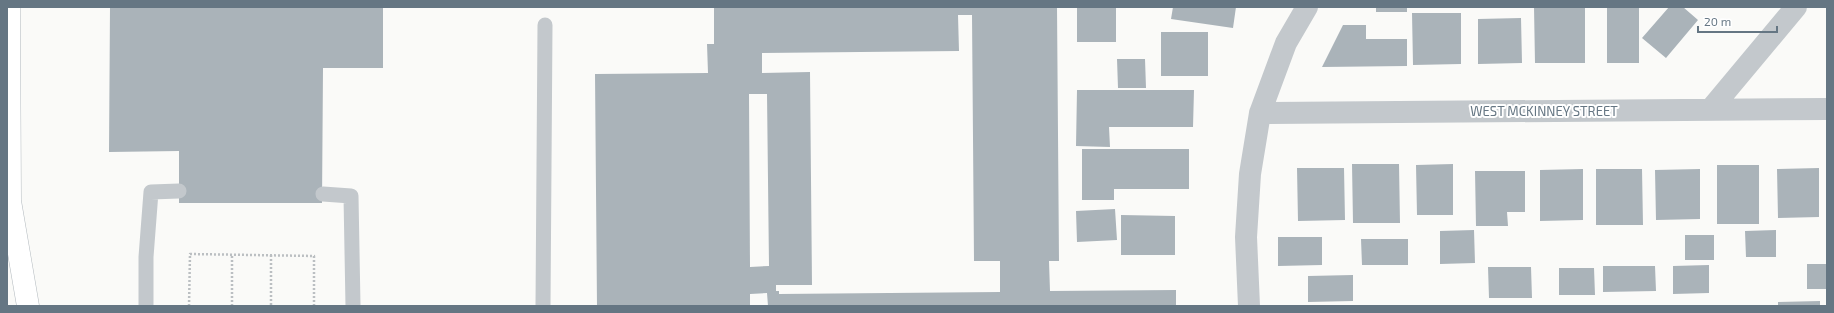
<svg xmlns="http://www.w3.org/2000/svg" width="1834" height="313" font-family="'Exo 2',sans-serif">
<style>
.building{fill:#aab3b9;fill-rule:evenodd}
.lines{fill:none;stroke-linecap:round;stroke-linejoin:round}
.secondary-casing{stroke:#b3babf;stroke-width:23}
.path{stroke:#bbbfc2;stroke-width:2.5;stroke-dasharray:2 2;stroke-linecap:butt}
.lane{stroke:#c3c8cc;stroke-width:15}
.street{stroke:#c3c8cc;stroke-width:22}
.secondary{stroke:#fff;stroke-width:22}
.labels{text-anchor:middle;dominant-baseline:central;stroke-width:4;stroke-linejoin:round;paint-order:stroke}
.street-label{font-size:13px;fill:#657683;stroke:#fff}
</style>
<rect width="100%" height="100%" fill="#fafaf8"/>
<!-- building -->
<path class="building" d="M110,7H383V68H323L322,203H179V151L109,152Z
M714,7H1057L1059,261H1049L1050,291L1176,290V306H768L767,293L750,294V306H597L595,74L708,73L707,44H714ZM958,15H972L974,261H1000V292L779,294V291H776V285H812L810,72L762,73V53L959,51ZM749,94H767L769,266L750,267Z
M1077,7H1116V42H1077Z
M1173,7H1236L1233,28L1171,19Z
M1376,7H1407V12H1376Z
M1534,7H1585V63H1535Z
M1607,7H1639V63H1607Z
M1669,7H1683L1698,20L1666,58L1642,38Z
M1412,13H1461V64L1413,65Z
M1521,18L1522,63L1478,64V19Z
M1343,25H1366V39H1407V66L1322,67Z
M1161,32H1208V76H1161Z
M1117,59H1145L1146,88H1118Z
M1077,90H1194L1193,127H1109L1110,147L1076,146Z
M1082,149H1189V189H1114V200H1082Z
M1352,164H1399L1400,223H1353Z
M1453,164V215H1417L1416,165Z
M1717,165H1759V224H1717Z
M1297,168H1344L1345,220L1298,221Z
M1819,168V217L1778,218L1777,169Z
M1583,169V220L1540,221V170Z
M1596,169H1642L1643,225H1596Z
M1700,169V219L1656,220L1655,170Z
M1475,171H1525V212H1507L1508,226H1476Z
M1115,209L1117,240L1077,242L1076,211Z
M1121,215L1175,216V255H1121Z
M1474,230L1475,263L1440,264V231Z
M1776,230V257H1746L1745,231Z
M1685,235H1714V260H1685Z
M1278,237H1322V265L1278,266Z
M1361,239H1408V265H1362Z
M1807,264H1827V289H1807Z
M1709,265V293L1673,294V266Z
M1603,266H1655L1656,291L1603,292Z
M1488,267H1531L1532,298H1489Z
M1559,268H1594L1595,295H1559Z
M1353,275V301L1308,302V276Z
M1820,301V306H1778V302Z"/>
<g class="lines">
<defs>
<path id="secondary" d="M9,7L10,201L28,306"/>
</defs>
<!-- secondary casing -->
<use href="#secondary" class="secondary-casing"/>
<!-- path -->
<path class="path" d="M271,255V306
M189,306L190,254L314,256V306
M232,306V255"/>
<!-- lane -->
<path class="lane" d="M323,194L351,196L353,306
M146,306V257L151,192L179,191
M543,306L545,25"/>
<!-- street -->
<path class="street" d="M1710,110L1796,7
M1260,113L1827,109
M1249,306L1246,237L1250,174L1260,113L1286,43L1307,7"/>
<!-- secondary -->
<use href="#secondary" class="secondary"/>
</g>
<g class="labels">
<!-- street labels -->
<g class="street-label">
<text x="1544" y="111">WEST MCKINNEY STREET</text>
</g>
</g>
<!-- border -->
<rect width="1834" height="313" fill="none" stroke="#657683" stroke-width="16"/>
<!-- scale -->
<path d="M1698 26v6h79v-6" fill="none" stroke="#657683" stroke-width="2"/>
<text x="1704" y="26" font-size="12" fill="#657683" stroke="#ffffff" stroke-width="3" paint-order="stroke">20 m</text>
</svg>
